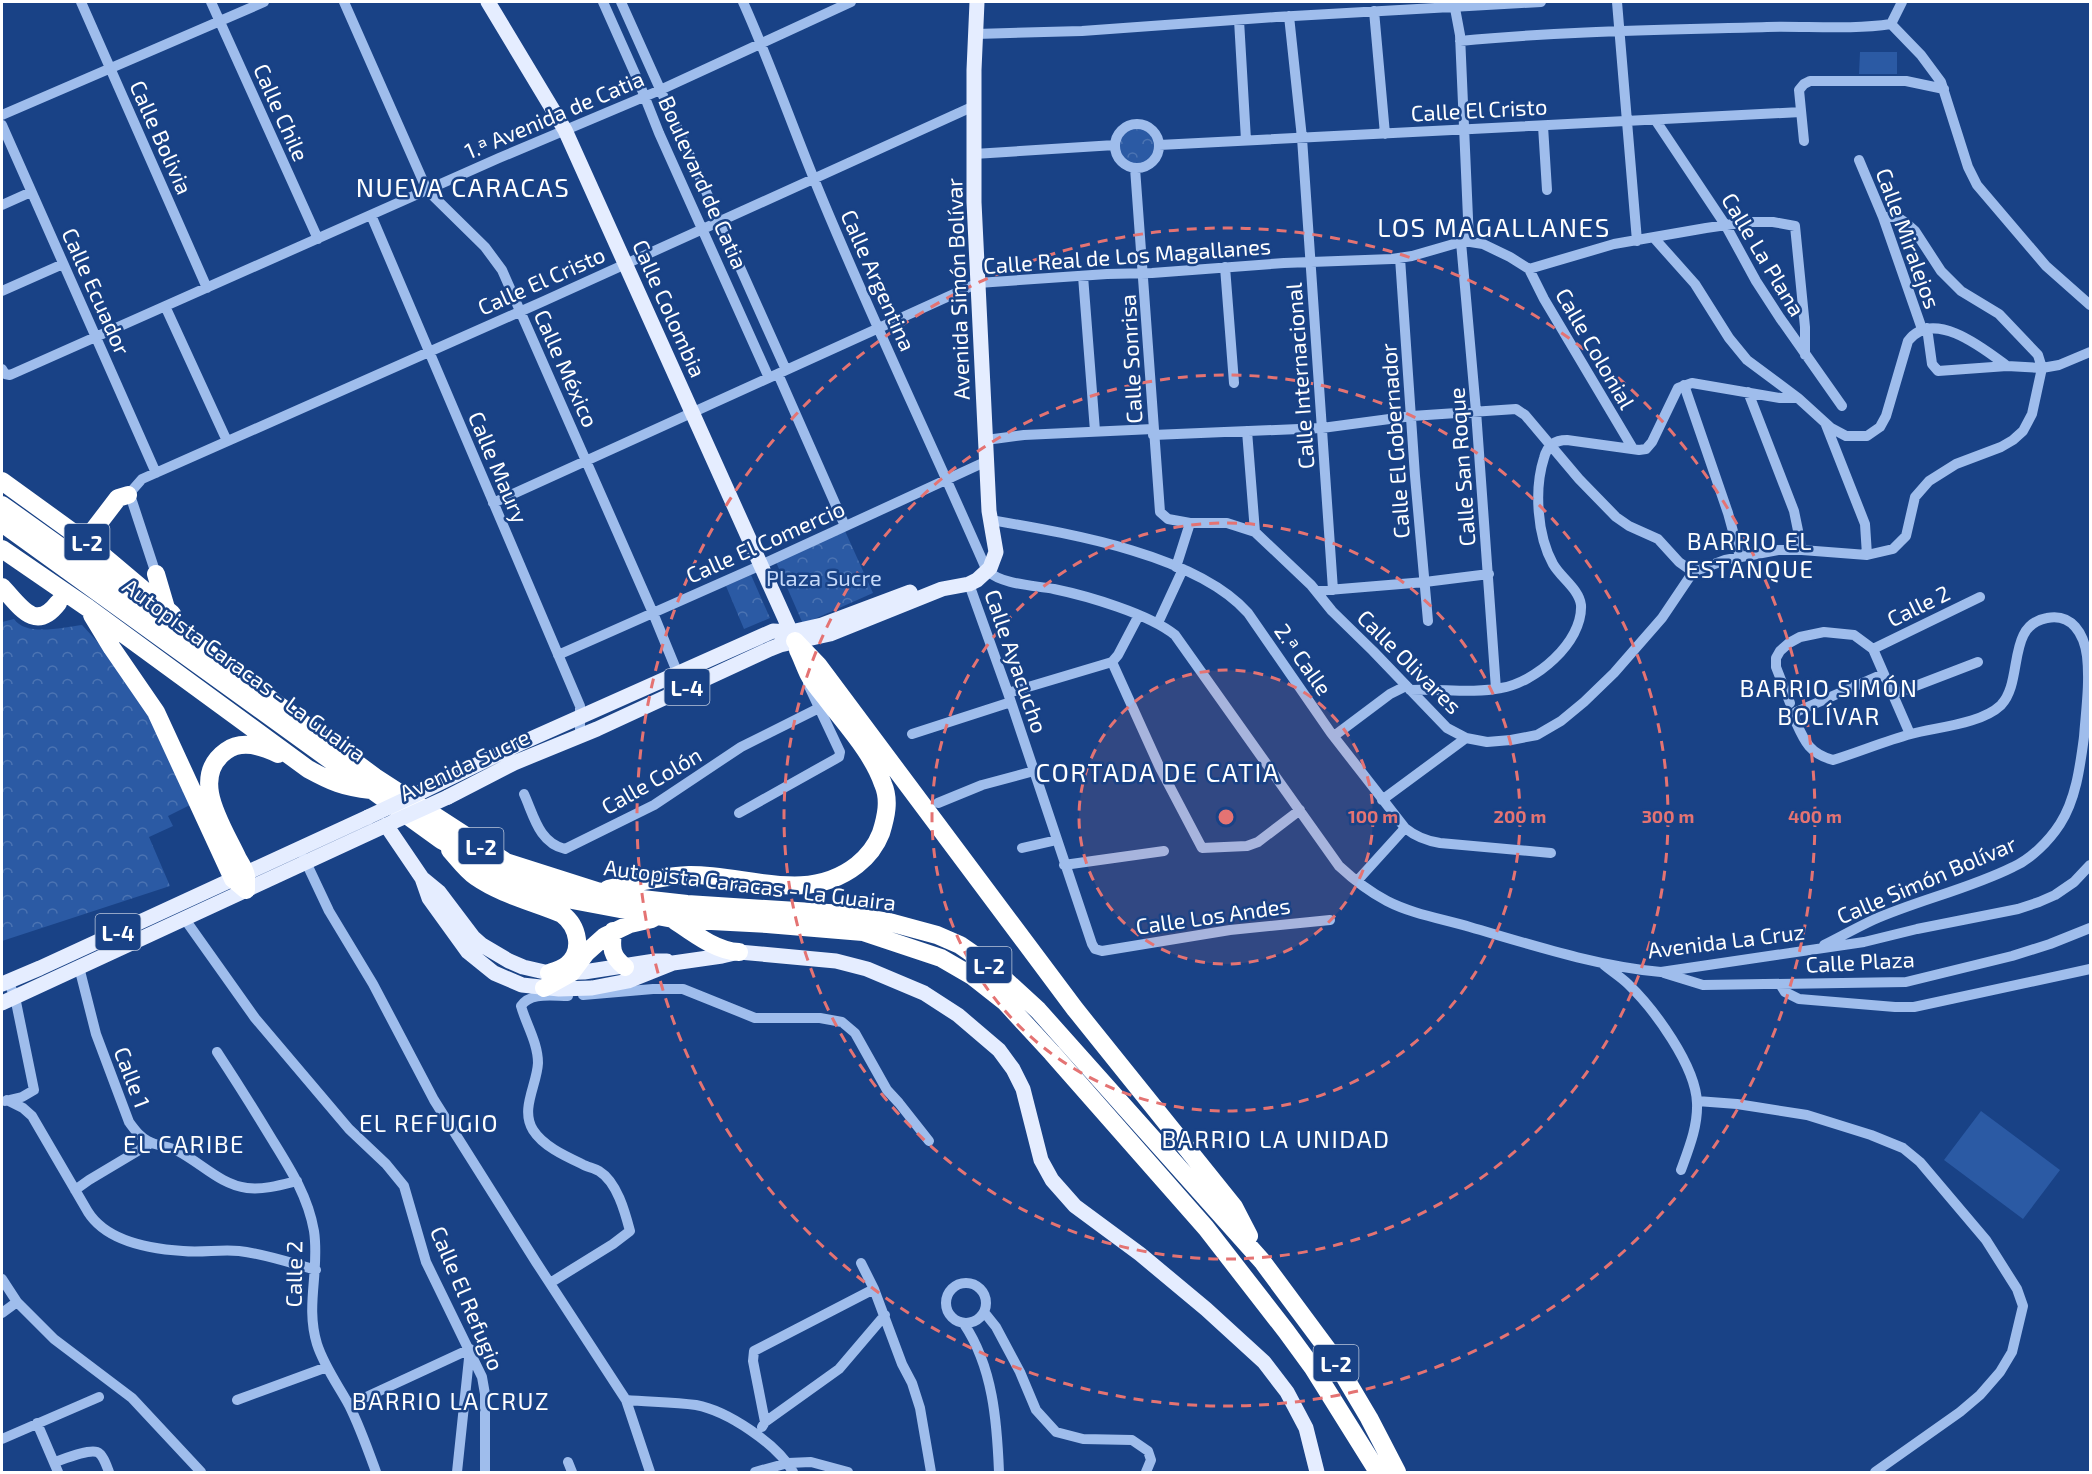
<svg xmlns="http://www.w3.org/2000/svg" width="2092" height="1474" font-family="'Exo 2',sans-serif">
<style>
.park{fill:url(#park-crowns)}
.pitch{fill:#2b5aa4}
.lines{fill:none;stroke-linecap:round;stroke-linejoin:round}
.minor{stroke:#9fbdec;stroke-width:10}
.major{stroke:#e5edff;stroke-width:15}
.highway{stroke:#fff;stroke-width:18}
.major-bridge{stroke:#e5edff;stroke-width:15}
.ring{fill:none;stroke:#e47373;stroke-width:3;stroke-dasharray:10 8}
.labels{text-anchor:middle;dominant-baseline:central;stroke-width:5;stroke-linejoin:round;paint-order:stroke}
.shield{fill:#194286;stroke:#bac6db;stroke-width:1.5}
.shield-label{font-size:21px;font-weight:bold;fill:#fff}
.street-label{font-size:22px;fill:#fff;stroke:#194286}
.park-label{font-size:22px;fill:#c5d9f9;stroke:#194286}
.neighbourhood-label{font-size:24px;letter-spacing:1.5px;fill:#fff;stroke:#194286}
.quarter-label{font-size:26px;letter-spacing:1.5px;fill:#fff;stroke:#194286}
.centre{fill:#e47373;stroke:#194286;stroke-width:3}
.ring-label{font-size:18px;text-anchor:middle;font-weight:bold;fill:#e47373;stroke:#194286;stroke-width:5;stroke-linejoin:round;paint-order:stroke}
</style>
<defs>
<pattern id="park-crowns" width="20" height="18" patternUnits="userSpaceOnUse" patternTransform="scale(1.5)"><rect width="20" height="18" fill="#2b5aa4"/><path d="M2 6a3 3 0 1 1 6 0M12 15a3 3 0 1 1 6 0" fill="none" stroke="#4b73b2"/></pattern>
</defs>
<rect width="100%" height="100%" fill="#194286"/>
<!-- park -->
<path class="park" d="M1118 146a19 19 0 1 1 38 0a19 19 0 1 1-38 0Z
M845,531L873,593L803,624L776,562Z
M751,575L770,618L744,629L726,586Z
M14,619C26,637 64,627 82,625C91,635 101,645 110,656C145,700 168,754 190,805L168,816L173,826L149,837L170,886L2,941V622Z"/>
<!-- pitch -->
<path class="pitch" d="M1860,52H1897V74H1859Z
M1981,1111L2060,1170L2023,1219L1944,1160Z"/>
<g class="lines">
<!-- minor -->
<path class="minor" d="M81,2L207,288
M211,2L318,239
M344,2L427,190L485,247L502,270L653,613L678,674
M603,2L640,85L659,133L769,378
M621,2L786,370
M743,2C769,60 790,120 814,179C868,312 930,440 987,571C1004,585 1032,585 1054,589C1088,596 1149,614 1175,635L1339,866C1353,879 1370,892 1387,901C1412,914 1443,919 1470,927C1532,945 1596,966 1661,972L1864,942L1917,929L2018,909L2039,902L2055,895L2074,882L2090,865
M1617,2L1637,241
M1454,3L1460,35L1469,241
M1374,11L1385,134
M1289,16L1302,138L1333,590
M1239,20L1246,140
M1891,24L1921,55L1941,82L1968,167L1977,185L2046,266L2090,305
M1891,24L1902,2
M976,34L1082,31L1276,17L1541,2
M1460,41C1562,31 1665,30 1767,27C1807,26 1852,30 1891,24
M2,115L264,2
M1656,121L1726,226L1756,281L1780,318L1842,406
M1115 146a22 22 0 1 1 44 0a22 22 0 1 1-44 0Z
M2,125L156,473
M1543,126L1547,190
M1804,141L1799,90L1804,84L1810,81H1906L1944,89
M1159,145L1801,112
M974,154L1115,145
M1859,160L1883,217L1922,329
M1135,168L1160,512L1168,519L1190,523H1227L1255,532L1311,585L1332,611L1373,651L1447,728L1466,738L1487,742L1511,740L1537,735L1561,721L1584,702L1614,673L1662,618L1693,572L1725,560L1778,550H1802L1867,555L1893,549L1906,536L1915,497L1929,481L1956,464L2001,447L2013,440L2023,431L2032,414L2042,368L2038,355L1999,314L1961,291L1941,271L1915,231L1906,223L1897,217H1883
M2,205L31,192
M371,215L580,706V735
M1654,238L1695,284L1729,338L1747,360L1798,398L1831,428L1846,436H1867L1880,427L1886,416L1908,341C1933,308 1983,348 2007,366
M1461,242L1476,411L1496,689
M1400,258L1415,476L1428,621
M1225,267L1234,383
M1529,269L1544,299L1632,447
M1083,276L1095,431
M2,291L63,264
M165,306L227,441
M1927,328L1932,364L1938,371L2007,366L2042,368L2059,365L2090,352
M2,369L5,374L10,375L499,158L658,91L851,2
M778,374L845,526
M1684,385L1728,513L1740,557
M1748,392L1794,511L1802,550
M1826,425L1865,524L1867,555
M1247,431L1255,532
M1153,435L1322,428L1412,416L1516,409L1525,415L1579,479L1616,517L1629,526L1658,539L1679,562L1693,572
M986,440L1024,435L1153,429
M493,503L978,283L1107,274L1152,273L1284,263L1392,259L1412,256L1464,241L1483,244L1510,257L1529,269L1614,244L1706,228L1747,222H1773L1795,226L1805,327V355
M991,520C1066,533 1196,554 1248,613L1331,733L1405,828C1416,837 1427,841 1440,843L1551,853
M1176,567L1190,523
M156,574L132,501L128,495L142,479L544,301L974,106
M969,584L1008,693L1092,944L1095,949L1102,951L1230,930L1330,920
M1316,591L1425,582L1489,574
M1158,623L1183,569
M1873,649L1980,597
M558,655L759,566L987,461
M1112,662L1160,768L1202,848L1247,846L1258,842L1300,810
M1410,690C1439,688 1472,694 1501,688C1534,683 1583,643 1581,605C1579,589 1561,578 1553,564C1537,535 1534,489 1544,458C1547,446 1555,440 1567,440L1639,450L1646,449L1652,442L1678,388L1692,383L1780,398H1798
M1008,693L1112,662L1118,655L1139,615
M1892,695L1978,662
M1790,703L1776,667V658L1780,651L1789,643L1800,637L1824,632L1854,635L1873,649L1910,734
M912,734L1011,702
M1334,736L1390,694L1406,686
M524,794C534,816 539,843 565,849L654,805L741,747L819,708
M1382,800L1466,738
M938,803L982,785L1034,771
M739,813L839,757L840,752L808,684
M1022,848L1057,840
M304,858L329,911L373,984L434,1100L536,1262L626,1400L650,1472
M1064,865L1164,851
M1357,881L1405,828
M184,918L255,1018L349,1129L386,1164L404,1186L426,1262L482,1377L485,1394V1472
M1824,945C1840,937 1856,928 1873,920C1918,900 1969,889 2013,867C2031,859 2049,841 2060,824C2076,799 2080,767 2084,737C2086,710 2090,683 2087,656C2084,634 2072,613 2047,618C2006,625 2024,681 2001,705C1981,724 1937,727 1911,734C1885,741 1859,752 1833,760C1808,753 1804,740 1794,718L1796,712L1883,674
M1603,964C1611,971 1621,977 1628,984C1654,1009 1696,1066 1697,1103C1698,1126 1689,1148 1681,1170
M79,967L96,1034L129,1122C135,1130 139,1136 148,1141C156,1146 169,1146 178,1151C201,1163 221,1185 247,1188C264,1190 281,1185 297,1181
M1664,973L1703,985L1906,982L2012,956L2050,944L2090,928
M1780,984L1785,992L1799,999L1895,1007H1914L2090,969
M583,995L653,989H683L755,1018H820L842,1022L855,1033L887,1090L899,1103L929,1141
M217,1052C236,1081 255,1111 273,1141C291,1170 308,1197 314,1231C320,1271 305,1305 317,1344C324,1366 338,1385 349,1405C360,1427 368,1450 376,1472
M7,1100L23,1108L32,1116L88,1212C107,1242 150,1249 183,1251C202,1253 220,1249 239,1251C265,1254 291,1263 316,1270
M5,1101L22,1097L34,1090L15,997L8,981
M1697,1101L1737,1104L1807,1115L1871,1135L1903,1148L1920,1162L1986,1240L2017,1289L2023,1306L2012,1352L2000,1372L1980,1395L1960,1412L1875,1472
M75,1190L89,1180L151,1143
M861,1263L874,1289L902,1364L912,1383L920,1408L931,1472
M2,1279L17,1302L54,1339L132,1398L201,1472
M946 1303a20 20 0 1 1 40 0a20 20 0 1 1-40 0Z
M550,1283L613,1244L630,1231C625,1212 617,1182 599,1171C594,1168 587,1167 582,1164C565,1156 543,1146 533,1130C520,1109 537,1085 538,1063C538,1043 526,1024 521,1006C530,992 552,996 568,996
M984,1312L996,1327L1020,1372L1036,1410L1056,1432L1083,1439L1132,1440L1148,1451L1151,1460L1146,1472
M2,1313L17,1302
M964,1324C993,1367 997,1422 999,1472
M237,1400L327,1367
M626,1400C649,1402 673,1402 696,1405C728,1411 777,1444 793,1472
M349,1405L470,1349L457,1472
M765,1422L753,1361L754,1351L874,1289
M37,1423L58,1472
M762,1427L765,1422L839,1369L885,1315
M2,1439L99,1397
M55,1462C64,1459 88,1449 97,1452C103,1454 107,1467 109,1472
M568,1462L572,1472
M755,1472L788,1463L811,1462L848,1472"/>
<!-- major -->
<path class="major" d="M488,2L565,130L795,641
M419,793L517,745L773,631L791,632L822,625L910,592
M448,797L514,763L597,729L770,649L780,645L830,634L942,589L969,584L977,580L990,568L996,552L989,511L974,202V70L977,2
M386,825L422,878L439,892L473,937L482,945L509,961L523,967L549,973L584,972L655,961H667
M422,878L429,898L468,952L494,973L522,985L559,989L592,988L628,981L673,963L722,956L739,952L836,961L867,969L924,993L958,1015L999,1050L1013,1069L1023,1089L1041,1160L1052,1180L1075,1206L1140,1254L1206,1309L1264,1362L1287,1392L1306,1428L1317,1472
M2,984L40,968L368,817
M2,1003L393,822"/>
<!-- highway -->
<path class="highway" d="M2,481L89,544L172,614
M2,505L202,648L375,777L506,862L597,891L633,898L687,904L844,914L889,922L937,935L960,945L989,965L1038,1010L1262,1261L1331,1354L1369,1418L1397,1472
M2,523L441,840L521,882L572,900L673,919L767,924L863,932L941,958L972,976L1005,1002L1052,1053L1206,1228L1286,1331L1313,1368L1378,1472
M92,532L118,498L128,495
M2,549L88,608L308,769C332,782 343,787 371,790
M156,574L166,608
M2,587C20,606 35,633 58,603
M92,615L112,648L156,712L233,879L246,890
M795,641L818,665L1075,1009L1234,1207L1249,1236
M450,850C458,859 466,870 476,877C502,895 534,902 562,914C578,926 584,951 567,965C562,969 555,971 549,973
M608,889C633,883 663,876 689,875C745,874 806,905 857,865C867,857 876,846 881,833C886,817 890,800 883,784C872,752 845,724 825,697C820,690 813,683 809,675C805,667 802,658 798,650
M246,890C246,885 246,880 246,876C245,870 241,864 238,859C224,828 188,778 226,751C241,740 262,746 278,754
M674,920C693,933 716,951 739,952
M613,931C611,948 611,956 625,967
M544,988L571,973L586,953L605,936L630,924L652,919"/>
<!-- major-bridge -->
<path class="major-bridge" d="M368,817L419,793
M393,822L448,797"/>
</g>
<!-- distance rings -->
<circle cx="1226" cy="817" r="147" fill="#e47373" fill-opacity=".12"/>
<g class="ring">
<circle cx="1226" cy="817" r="147"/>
<circle cx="1226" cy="817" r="294"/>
<circle cx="1226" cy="817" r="442"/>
<circle cx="1226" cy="817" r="589"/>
</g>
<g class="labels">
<!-- shield labels -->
<g class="shield">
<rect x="64.5" y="524" width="45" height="36" rx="4.5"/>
<rect x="664.5" y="669" width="45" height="36" rx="4.5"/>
<rect x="458.5" y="828" width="45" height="36" rx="4.5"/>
<rect x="95.5" y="914" width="45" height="36" rx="4.5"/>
<rect x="966.5" y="947" width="45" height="36" rx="4.5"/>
<rect x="1313.5" y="1345" width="45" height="36" rx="4.5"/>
</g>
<g class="shield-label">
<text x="87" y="542">L-2</text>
<text x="687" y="687">L-4</text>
<text x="481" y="846">L-2</text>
<text x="118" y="932">L-4</text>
<text x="989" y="965">L-2</text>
<text x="1336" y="1363">L-2</text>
</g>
<!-- street labels -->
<g class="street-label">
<text transform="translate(1479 109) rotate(-3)">Calle El Cristo</text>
<text transform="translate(282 112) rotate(66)">Calle Chile</text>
<text transform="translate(554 114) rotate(-23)">1.ª Avenida de Catia</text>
<text transform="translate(162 137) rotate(66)">Calle Bolivia</text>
<text transform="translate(704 182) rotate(66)">Boulevard de Catia</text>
<text transform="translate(1909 238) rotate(70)">Calle Miralejos</text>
<text transform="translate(1764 254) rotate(59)">Calle La Plana</text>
<text transform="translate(1127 255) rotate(-4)">Calle Real de Los Magallanes</text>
<text transform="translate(541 280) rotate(-24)">Calle El Cristo</text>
<text transform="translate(879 280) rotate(66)">Calle Argentina</text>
<text transform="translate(957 289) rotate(-92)">Avenida Simón Bolívar</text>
<text transform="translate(97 291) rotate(66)">Calle Ecuador</text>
<text transform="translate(670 308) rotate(66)">Calle Colombia</text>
<text transform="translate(1596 348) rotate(60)">Calle Colonial</text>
<text transform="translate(1130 359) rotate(-93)">Calle Sonrisa</text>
<text transform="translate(567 368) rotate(66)">Calle México</text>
<text transform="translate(1299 376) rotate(-94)">Calle Internacional</text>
<text transform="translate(1394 441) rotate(-94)">Calle El Gobernador</text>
<text transform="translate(499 467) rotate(67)">Calle Maury</text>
<text transform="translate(1461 467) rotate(-94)">Calle San Roque</text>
<text transform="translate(765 541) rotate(-24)">Calle El Comercio</text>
<text transform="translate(1918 605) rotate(-26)">Calle 2</text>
<text transform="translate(1304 659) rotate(55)">2.ª Calle</text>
<text transform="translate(1017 661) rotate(71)">Calle Ayacucho</text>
<text transform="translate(1410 661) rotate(45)">Calle Olivares</text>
<text transform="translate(245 669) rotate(36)">Autopista Caracas - La Guaira</text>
<text transform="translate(464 764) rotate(-25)">Avenida Sucre</text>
<text transform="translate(651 780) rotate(-30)">Calle Colón</text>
<text transform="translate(1926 879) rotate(-23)">Calle Simón Bolívar</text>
<text transform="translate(750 884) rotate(7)">Autopista Caracas - La Guaira</text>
<text transform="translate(1213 915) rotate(-8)">Calle Los Andes</text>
<text transform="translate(1726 940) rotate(-7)">Avenida La Cruz</text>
<text transform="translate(1860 961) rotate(-3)">Calle Plaza</text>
<text transform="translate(133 1077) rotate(69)">Calle 1</text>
<text transform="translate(293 1274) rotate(-89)">Calle 2</text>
<text transform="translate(468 1298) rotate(67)">Calle El Refugio</text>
</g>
<!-- park labels -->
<g class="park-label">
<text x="824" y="577">Plaza Sucre</text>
</g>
<!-- neighbourhood labels -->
<g class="neighbourhood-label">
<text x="1750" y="540">BARRIO EL<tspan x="1750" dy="28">ESTANQUE</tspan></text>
<text x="1829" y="687">BARRIO SIMÓN<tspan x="1829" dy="28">BOLÍVAR</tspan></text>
<text x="429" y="1122">EL REFUGIO</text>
<text x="1276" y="1138">BARRIO LA UNIDAD</text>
<text x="184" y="1143">EL CARIBE</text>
<text x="451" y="1400">BARRIO LA CRUZ</text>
</g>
<!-- quarter labels -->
<g class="quarter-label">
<text x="463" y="186">NUEVA CARACAS</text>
<text x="1494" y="226">LOS MAGALLANES</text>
<text x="1158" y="771">CORTADA DE CATIA</text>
</g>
</g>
<circle cx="1226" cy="817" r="9" class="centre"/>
<g class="ring-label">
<text x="1373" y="823">100 m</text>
<text x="1520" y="823">200 m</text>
<text x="1668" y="823">300 m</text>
<text x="1815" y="823">400 m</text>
</g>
<!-- border -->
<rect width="2092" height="1474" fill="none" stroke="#ffffff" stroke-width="6"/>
</svg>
